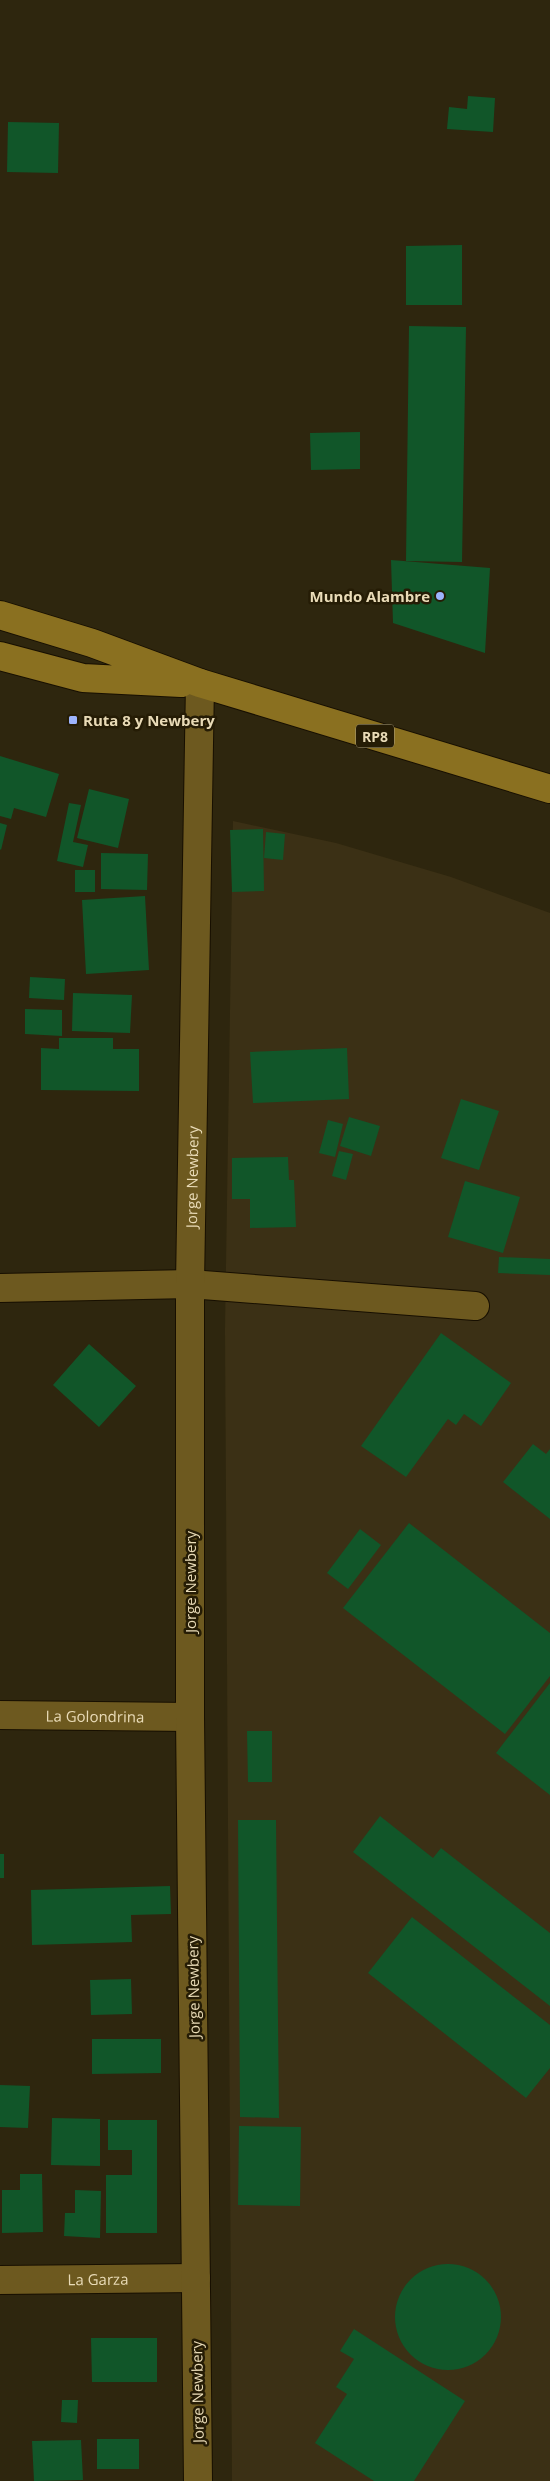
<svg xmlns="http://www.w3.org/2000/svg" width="550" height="2481" font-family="'Open Sans',sans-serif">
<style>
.built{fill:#3b3015}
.building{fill:#115629}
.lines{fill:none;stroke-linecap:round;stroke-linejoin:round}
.street-casing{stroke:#170f00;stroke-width:30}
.primary-casing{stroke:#170f00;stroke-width:30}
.street{stroke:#6d591f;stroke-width:28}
.primary{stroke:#8a7020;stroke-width:28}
.poi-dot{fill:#9db4fd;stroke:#251c05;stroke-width:2}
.labels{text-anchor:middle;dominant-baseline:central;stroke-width:5;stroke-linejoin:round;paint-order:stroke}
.shield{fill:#251c05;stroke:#aea282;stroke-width:1}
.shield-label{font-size:14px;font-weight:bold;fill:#e9dbb7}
.poi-label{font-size:15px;font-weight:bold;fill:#e9dbb7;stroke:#251c05;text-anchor:end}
.street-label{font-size:15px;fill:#e9dbb7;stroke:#251c05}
</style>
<rect width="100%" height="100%" fill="#2e260e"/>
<!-- built -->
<path class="built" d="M233,821L336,843L451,877L550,913V2481H232L225,1330Z"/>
<!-- building -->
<path class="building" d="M468,96L495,98L493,132L447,129L449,107L467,109Z
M8,122L59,123L58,173L7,172Z
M462,245V305H406V246Z
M409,326L466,327L462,562L406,561Z
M360,432V469L311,470L310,433Z
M391,560L490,568L485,653L393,623Z
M0,756L59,774L46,817L14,808L11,819L0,816Z
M89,789L129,799L118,848L77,838Z
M69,803L81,805L73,842L88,845L83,867L57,861Z
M0,823L7,825L1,850L0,849Z
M263,829L264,891L232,892L230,830Z
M266,832L285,834L283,860L264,858Z
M101,853L148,854L147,890L101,889Z
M75,870H95V892H75Z
M145,896L149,970L86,974L82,900Z
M30,977L65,979L64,1000L29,998Z
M73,993L132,995L130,1033L72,1031Z
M25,1009L62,1010V1036L25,1034Z
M59,1038H113V1049H139V1091L41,1090V1048L59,1049Z
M347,1048L349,1099L253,1103L250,1052Z
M461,1099L499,1111L479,1170L441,1158Z
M349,1117L380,1126L371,1156L340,1146Z
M328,1120L343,1124L335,1157L319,1153Z
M339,1151L353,1154L346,1180L332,1176Z
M288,1157L289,1180H294L296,1227L250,1228V1199H232V1158Z
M465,1181L520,1197L503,1253L448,1237Z
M499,1257L550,1259V1275L498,1273Z
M441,1333L511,1383L481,1426L464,1414L456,1425L448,1419L406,1477L361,1446Z
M89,1344L136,1386L99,1427L53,1385Z
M533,1444L546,1454L550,1449V1519L503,1482Z
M409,1523L550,1633V1676L505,1734L343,1608Z
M360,1529L381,1545L348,1589L327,1573Z
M550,1683V1795L496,1753Z
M247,1731H272V1782H248Z
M380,1816L433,1858L441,1848L550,1933V2006L353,1852Z
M238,1820H276L279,2118L240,2117Z
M0,1854H4V1878H0Z
M170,1886L171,1914L131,1915L132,1942L32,1945L31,1890Z
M412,1917L550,2025V2068L526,2098L368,1973Z
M131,1979L132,2014L91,2015L90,1980Z
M92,2039H161V2073L92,2074Z
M0,2085L30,2086L28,2128L0,2127Z
M52,2118L100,2119V2166L51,2165Z
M108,2120H157V2233H106V2175H132V2150H108Z
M239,2126L301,2127L300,2206L238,2205Z
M20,2174H42L43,2232L2,2233V2190H20Z
M75,2190L101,2191L100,2238L64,2236L65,2213H75Z
M395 2317a53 53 0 1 1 106 0a53 53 0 1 1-106 0Z
M354,2329L465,2401L414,2481H374L315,2443L347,2394L336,2387L354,2359L340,2351Z
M91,2338H157V2382H92Z
M62,2400H78L77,2423L61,2422Z
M97,2439H139V2469H97Z
M81,2440L83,2480L34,2481L32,2441Z"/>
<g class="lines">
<defs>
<g id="street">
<path d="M0,1288L190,1284L475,1306"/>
<path id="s1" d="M0,1715L190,1717"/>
<path id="s2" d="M0,2280L196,2278"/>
<path id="s3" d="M198,2481L190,1717V1284L200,683"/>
</g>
<path id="primary" d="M0,615L92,643L200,683L550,789
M0,656L83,678L181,683"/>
</defs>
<!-- street casing -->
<use href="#street" class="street-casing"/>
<!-- primary casing -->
<use href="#primary" class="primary-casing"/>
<!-- street -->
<use href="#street" class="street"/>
<!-- primary -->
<use href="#primary" class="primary"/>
</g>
<!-- markers -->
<g class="poi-dot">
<circle cx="440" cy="596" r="5"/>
<rect x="68" y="715" width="10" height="10" rx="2.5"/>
</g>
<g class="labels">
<!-- shield labels -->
<rect class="shield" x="356" y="724.5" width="38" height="23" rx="4"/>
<g class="shield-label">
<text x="375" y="736">RP8</text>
</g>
<!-- poi labels -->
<g class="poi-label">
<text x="430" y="596">Mundo Alambre</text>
<text x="83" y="720" text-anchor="start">Ruta 8 y Newbery</text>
</g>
<!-- street labels -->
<g class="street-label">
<text stroke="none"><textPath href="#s3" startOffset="1304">Jorge Newbery</textPath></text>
<text transform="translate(190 1582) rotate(-90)">Jorge Newbery</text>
<text stroke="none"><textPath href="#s1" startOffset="95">La Golondrina</textPath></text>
<text transform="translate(193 1987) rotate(-91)">Jorge Newbery</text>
<text stroke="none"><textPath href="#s2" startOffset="98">La Garza</textPath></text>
<text transform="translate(197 2392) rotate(-91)">Jorge Newbery</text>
</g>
</g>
</svg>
